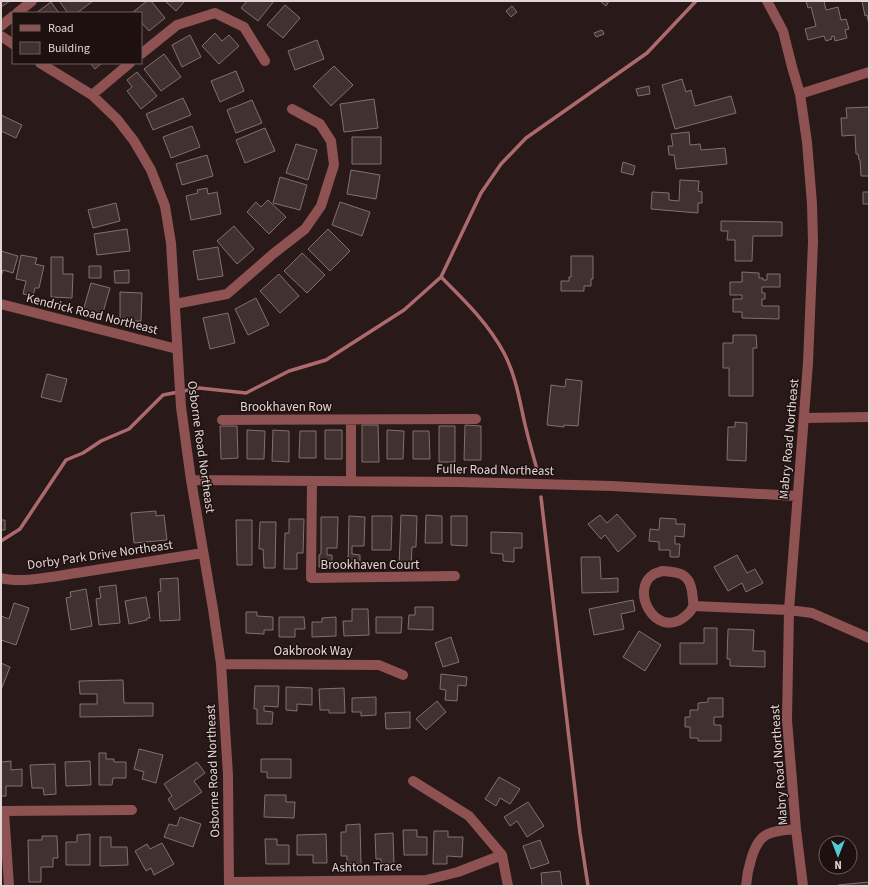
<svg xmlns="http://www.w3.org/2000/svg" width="870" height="887" font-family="'Source Sans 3',sans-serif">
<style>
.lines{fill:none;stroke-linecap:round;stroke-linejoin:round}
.stream{stroke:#ac6a6d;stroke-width:3.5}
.building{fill:#423131;stroke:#83706f}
.minor{stroke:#8f5253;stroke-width:10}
.labels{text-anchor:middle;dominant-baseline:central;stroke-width:3;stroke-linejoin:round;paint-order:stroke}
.street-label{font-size:13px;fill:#e1d6d5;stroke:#1f1010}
</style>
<rect width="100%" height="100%" fill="#291919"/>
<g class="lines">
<!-- stream -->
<path class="stream" d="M441,277C465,301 488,323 504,353C515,374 519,397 524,420C528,438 533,455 538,473
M541,497L580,833L588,886
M1,541L20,529L66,460L83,453L101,441L129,429L163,395L199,388L246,393L289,371L326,360L404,310L441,277L481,193L501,164L526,138L647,53L696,1"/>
</g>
<!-- building -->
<path class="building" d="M1,1H10L1,7Z
M59,1H93L77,13H68Z
M147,1H151L165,18L149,31L141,22V13L133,12Z
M165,1H185L176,11Z
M247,1H274L258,21L241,8Z
M600,1H609L606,6Z
M806,1H824L826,10L838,7L841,20L846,19L849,29L845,30L847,38L835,41L834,36L831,37L832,39L826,41L824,36L808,40L805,29L816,26L811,7L808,8Z
M862,1H869V25L867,15L865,16Z
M51,2L59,13H36Z
M285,5L300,18L283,38L267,25Z
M512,6L517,12L511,17L506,11Z
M602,30L604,34L596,37L594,33Z
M215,33L222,41L229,35L239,46L219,64L202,46Z
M190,35L201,57L182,67L172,45Z
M317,40L324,59L295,70L288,51Z
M164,54L181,77L161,91L144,69Z
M90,63H102L95,69Z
M334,66L353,85L331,106L313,86Z
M236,71L244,91L220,102L211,81Z
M137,72L157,96L141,109L127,91L132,87L127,80Z
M682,79L686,92L691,90L695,106L731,96L736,113L675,129L662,85Z
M649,86L650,94L638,96L636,89Z
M183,98L191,115L153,130L146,114Z
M374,99L378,128L344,132L340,104Z
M252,100L262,123L236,133L227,110Z
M869,107V176H861L860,160H859L858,154H856L855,135L842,136L841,118H847L846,108Z
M1,115L22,125L16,138L1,131Z
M192,126L200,147L171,158L163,137Z
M265,128L275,151L245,163L236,140Z
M689,132L690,145L700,144L701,150L725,148L727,164L676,169L674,155H669L668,146H673L671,134Z
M352,137H381V164H352Z
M296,144L317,150L308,180L286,173Z
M207,155L213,176L182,185L176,164Z
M623,162L635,166L633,175L621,172Z
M351,170L380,175L376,199L347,194Z
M280,177L307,185L300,210L273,203Z
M680,180L699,181L698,191L702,192V203H698V213L651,209L652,192L669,193V200L679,201Z
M207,188L208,194L217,192L221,214L191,220L186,196L198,193L197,190Z
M863,192H869V204H863Z
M268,200L286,217L269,234L247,212L256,202L261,207Z
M340,202L370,212L362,236L332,225Z
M116,203L120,221L93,228L88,210Z
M721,221L782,222V236H753L752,261H735V240H727L728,231H721Z
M234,226L254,249L237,264L217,241Z
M127,229L130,251L97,255L94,234Z
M328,229L350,251L330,271L308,249Z
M218,247L223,276L198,280L193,251Z
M1,251L18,256L13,273L3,270L1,277Z
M302,253L325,275L307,293L284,271Z
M21,255L37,258L35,264L44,266L39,288H35L33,296L23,294L26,281L16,279Z
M571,256H593V279H591V286H584V291H561V281H569V277H571Z
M51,257H63V274H73L72,298L51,297Z
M89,266H101V278H89Z
M129,270V283H115L114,271Z
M742,272L759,273V278H763V280H767V274H780V287H762V293H765V299H762V306H779V319L742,318V312H733V299H742V295H730V282H742Z
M279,274L299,296L280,313L260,291Z
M91,283L110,288L102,316L83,311Z
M120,292L142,293L141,321H120Z
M256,298L269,325L248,335L235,309Z
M228,313L235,343L210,349L203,318Z
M733,335H756L757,348H753V396H729V368H723V343H733Z
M47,374L67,379L61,402L41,397Z
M566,379L582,381L578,426L564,425V427L547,425L551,385L565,387Z
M735,422L747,423L746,461L727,460L728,427H735Z
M362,425H378L379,462H362Z
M465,425L481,426V460H464Z
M220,426H237L238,458L221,459Z
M439,426H455V462H439Z
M247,430L265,431L264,459H247Z
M273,430L289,431V462L272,461Z
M325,430H342V459H325Z
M387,430L404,431L403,459H387Z
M300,431H316V458H299Z
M413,431H429L430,459H413Z
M156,511V516L164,515L167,540L134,543L131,513Z
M617,514L636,536L618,552L605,535L601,539L588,524L600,515L607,523Z
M401,515L417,516L416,547H412L411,567H399Z
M426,515L442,516V543H425Z
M349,516L365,517L364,546H352V554L360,555V567H348Z
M372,516H392L391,550H372Z
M451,516H467V546L451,545Z
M321,517H338L337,548H327V555H332V567H319V555L321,554Z
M660,518L676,519V524H685L684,537L675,536V544H680L679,557H670V550H659V542L649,541L650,529L659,530Z
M289,519H304L303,553H297V569H284L285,533H289Z
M1,520H5V530H1Z
M236,520H252V565H237Z
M260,522H276L275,568H264L263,549H259Z
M491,532L522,533V548H514V562L503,561V554L491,553Z
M737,555L747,573L755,569L763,583L746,592L742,583L728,591L714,567Z
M581,557H600L601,579L618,578V592L582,593Z
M178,578L180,620L160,621L158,592L161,591L160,579Z
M116,585L120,623L99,625L96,599L101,598L99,587Z
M86,589L92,626L71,630L66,598L71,597L70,592Z
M146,597L150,618H147V620L129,624L125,601Z
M633,600L635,611L621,614L624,629L594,635L589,609Z
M14,603L29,608L16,645L1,640V616L9,619Z
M415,607H433V630L408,629L409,615H415Z
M352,609H368L369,635L344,636L343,621H352Z
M246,612H257V616L273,617V630H264V634L246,633Z
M279,617H304L305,629H295V637H279Z
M336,617V636L312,637V622H322V618Z
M376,617H402L401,633H376Z
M704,628H717V664H680V643H704Z
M728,629L754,630L753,651H765V667L730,666V659H727Z
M639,631L661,645L645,671L623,657Z
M451,637L459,662L443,667L435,643Z
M1,663L10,667L1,690Z
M441,674L467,677L466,686L458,685L457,701L445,700L446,690L440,689Z
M123,680L124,703H153V716L80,717V704H97V694H80L79,681Z
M255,686H279L278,707L264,706V711L273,712L272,724H257V709H254Z
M286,687L312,688V705L297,704V711L286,710Z
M344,688L345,713H329V710H320L319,689Z
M376,697V715L361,716V712H352V698Z
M708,698H723V717H714V725H721V741H698V738H690V727H685V717H690V710H698V703L708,702Z
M437,701L446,712L426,730L416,719Z
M410,712V728L386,729L385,713Z
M139,749L163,755L156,783L142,779L144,772L134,769Z
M99,753H106V759H114V762H126V778H113L112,785H99Z
M261,759H291V778H267V772H261Z
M11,761V770L22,769V786H6V796H1V762Z
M90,761L91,785L66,786L65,762Z
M197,762L205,773L194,781L202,792L175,810L168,799L172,796L164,784Z
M55,764L56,794L44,795L43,788H32L30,765Z
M499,777L520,789L510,804L500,798L496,806L485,799Z
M265,795H286V802H295L294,818L264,817Z
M528,802L544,826L527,837L517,821L510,826L504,817Z
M180,817L201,824L193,847L164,837L169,824L177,826Z
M360,824L361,864H347V856H341V832H346V825Z
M403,830H417V837H427V855H404Z
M434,831H448V837H463L462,857L447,856V864H433Z
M393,833L394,865H381V859H376L375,834Z
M90,834V865H66V842H77V835Z
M326,834L327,863H313V855H297V835Z
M42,836H57L58,858H53V867H41V882H29L28,840H42Z
M100,837H111V847H127L128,865L100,866Z
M265,839H277V845H289V864H266Z
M540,840L549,863L531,869L523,846Z
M162,843L174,864L154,875L151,868L146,871L135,851L147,844L150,849Z
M560,871L562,886H542L541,873Z
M869,882V886H838V885Z"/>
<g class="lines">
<!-- minor -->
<path class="minor" d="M767,1L783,31L792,67L800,94L807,142L812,204L813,242L808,363L789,610L787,720L796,829L803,886
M17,13L32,1
M1,26L13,16
M1,36L13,44
M141,54L177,25L215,13L244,27L265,61
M40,63L92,95L117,119L134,141L151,170L165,206L171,243L181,407L191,480L213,609L221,664L228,775L229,886
M800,94L869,72
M92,95L130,63
M1,304L177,349
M175,304L227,294L273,254L305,229L321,206L334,165L331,141L320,124L292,109
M804,418L869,417
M222,420L476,419
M351,420V481
M191,480L457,482L612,486L797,496
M312,481L311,578L455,576
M662,571C679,572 689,573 692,591C692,595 694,602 693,606C692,611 687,615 683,618C655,638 629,589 654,574C656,573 660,572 662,571Z
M1,578C23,584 60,575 83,572C123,566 163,559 203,553
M693,606L789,610L812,613L869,638
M221,664L379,665L403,675
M413,781L469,816L502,855L508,886
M1,811L132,810
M4,811L9,886
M229,882L426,880L458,872L502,855
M746,886C747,872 753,842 766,835C775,830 785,830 796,829"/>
</g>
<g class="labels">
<!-- street labels -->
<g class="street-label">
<text transform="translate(92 314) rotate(14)">Kendrick Road Northeast</text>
<text x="286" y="407">Brookhaven Row</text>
<text transform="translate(789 439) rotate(-85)">Mabry Road Northeast</text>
<text transform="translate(201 447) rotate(82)">Osborne Road Northeast</text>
<text transform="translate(495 470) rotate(1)">Fuller Road Northeast</text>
<text transform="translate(100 555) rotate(-8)">Dorby Park Drive Northeast</text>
<text x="370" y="565">Brookhaven Court</text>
<text x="313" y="651">Oakbrook Way</text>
<text transform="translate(779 765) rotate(-94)">Mabry Road Northeast</text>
<text transform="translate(213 771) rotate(-92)">Osborne Road Northeast</text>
<text transform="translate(367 867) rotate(-1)">Ashton Trace</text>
</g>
</g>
<!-- border -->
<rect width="870" height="887" fill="none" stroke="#e1d6d5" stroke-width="4"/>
<!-- legend -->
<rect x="12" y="12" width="130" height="52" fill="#1f1010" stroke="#6d5f5f"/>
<rect x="20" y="25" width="20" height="6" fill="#8f5253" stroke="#6d5f5f"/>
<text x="48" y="32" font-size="12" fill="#e1d6d5">Road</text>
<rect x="20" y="42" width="20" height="12" fill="#423131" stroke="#6d5f5f"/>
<text x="48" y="52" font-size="12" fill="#e1d6d5">Building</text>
<!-- north arrow -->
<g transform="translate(838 855) rotate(180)"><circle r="19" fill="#1f1010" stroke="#6d5f5f"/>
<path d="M0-3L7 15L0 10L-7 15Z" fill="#51ccd2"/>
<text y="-6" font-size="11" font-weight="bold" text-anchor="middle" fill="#e1d6d5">N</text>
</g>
</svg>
